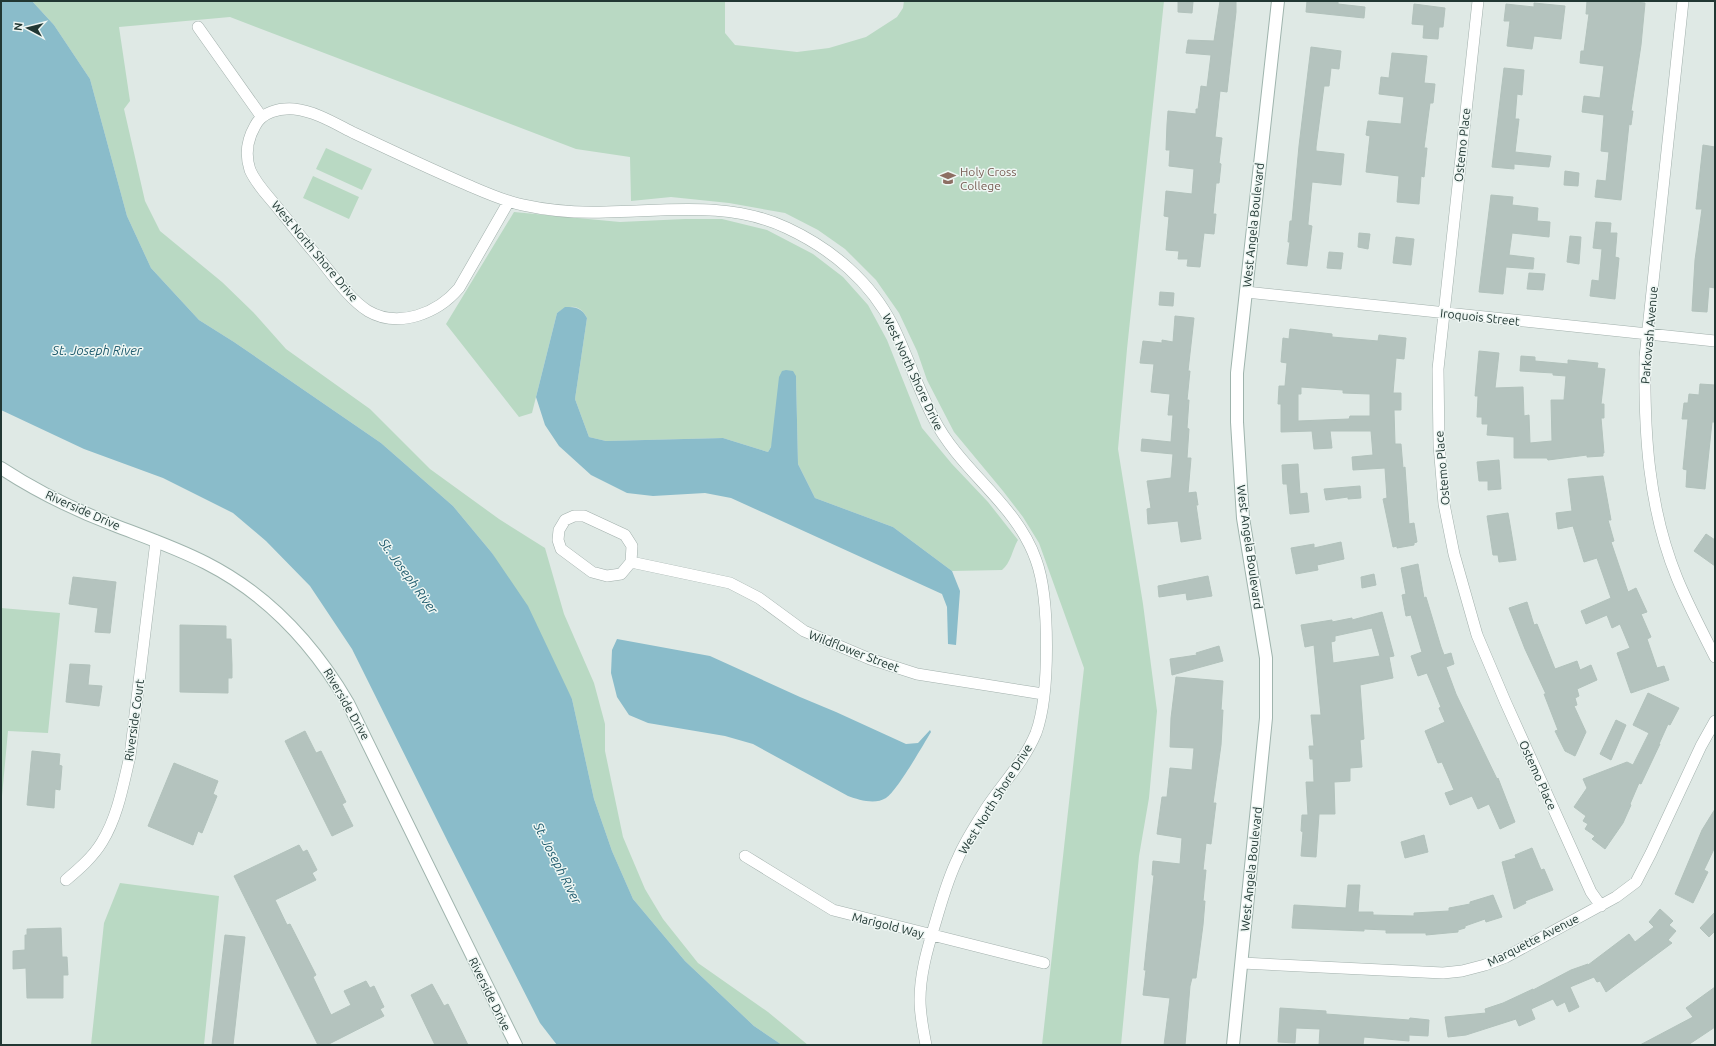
<svg xmlns="http://www.w3.org/2000/svg" width="1716" height="1046" font-family="Ubuntu,sans-serif">
<style>
.green{fill:#b9d9c3}
.water{fill:#8abcca}
.building{fill:#b4c3be;stroke:#b2c2bc;fill-rule:evenodd}
.lines{fill:none;stroke-linecap:round;stroke-linejoin:round}
.street-casing{stroke:#a2b0ac;stroke-width:12}
.secondary-casing{stroke:#9fb4ad;stroke-width:14}
.street{stroke:#fff;stroke-width:11}
.secondary{stroke:#fff;stroke-width:12}
.labels{text-anchor:middle;dominant-baseline:central;stroke-width:3;stroke-linejoin:round;paint-order:stroke}
.street-label{font-size:12px;fill:#213733;stroke:#eef6f3}
.education-label{font-size:12px;fill:#785e54;stroke:#eef6f3;text-anchor:start}
.water-label{font-size:13px;font-style:italic;fill:#205c6e;stroke:#eef6f3}
</style>
<rect width="100%" height="100%" fill="#dfe9e5"/>
<!-- green -->
<path class="green" d="M32,1H725V33L735,45L797,52L829,48L866,37L897,17L903,8L904,1H1164L1127,349L1118,449L1143,604L1157,711L1149,798L1139,856L1121,1045H1042L1084,668L1039,543L1023,517L1003,491L954,432L927,380L917,351L899,313L876,280L845,249L818,230L785,213L729,203L671,197L631,201L630,157L576,149L230,17L119,27L130,101L124,109L145,201L160,231L222,282L253,312L286,349L370,409L430,469L499,519L545,548L564,614L594,683L605,724V751L623,837L645,889L663,919L698,963L768,1012L808,1045H782L754,1026L685,961L633,899L612,851L594,799L572,699L492,553L453,506L381,443L234,342L199,320L151,268L127,216L90,79L54,25Z
M326,148L372,169L362,190L316,169Z
M313,176L359,197L349,219L303,198Z
M514,212L620,222L685,219H722L767,230L813,254L843,277L868,305L887,340L922,428L952,464L988,502L1018,540C1012,550 1011,563 1002,570L952,571L893,527L815,498L798,464L796,376L771,447L768,452L723,438L606,441L589,437L575,399L587,318C580,304 569,304 557,313L532,413L519,417L446,324Z
M1,608L60,613L48,733L8,731L1,807Z
M120,883L219,896L204,1045H91L104,923Z"/>
<!-- water -->
<path class="water" d="M1,1H32L54,25L90,79L127,216L151,268L199,320L234,342L381,443L453,506L492,553L528,606L572,699L594,799L612,851L633,899L685,961L754,1026L782,1045H557L540,1023L449,844L352,649L310,586L266,541L233,513L163,478L84,449L1,410Z
M565,307C576,307 582,308 587,318L575,399L589,437L606,441L723,438L768,452L771,447L779,377L782,371L786,370L793,371L796,376L798,464L815,498L893,527L952,571L960,591L956,645L948,644L947,607L942,594L731,498L705,493L653,496L627,493L591,475L559,446L545,425L536,397L557,313Z
M617,639L710,656L800,697L836,712L906,744L918,743L930,730L931,732C923,745 897,791 886,798C875,805 859,800 848,796L753,744L725,736L648,723L629,715L617,697L611,673L612,650Z"/>
<!-- building -->
<path class="building" d="M1178,1L1193,2L1192,13L1178,12Z
M1220,1H1236V12L1227,92L1220,91L1215,137L1222,138L1219,163L1221,164L1219,183H1216L1213,214H1216L1214,234L1204,233L1200,267L1187,266L1188,259H1178L1179,251L1166,250L1169,217L1164,216L1166,191L1192,194L1194,169L1169,166L1170,150H1166L1167,124L1168,111L1196,114V109H1198L1201,86L1207,87L1211,55L1186,53L1188,40L1214,41Z
M1307,1H1338V4L1365,7L1364,18L1306,12Z
M1587,1H1626L1645,3L1641,45L1631,111H1633L1631,125L1629,124L1621,200L1595,197L1597,180L1606,181L1609,152L1601,151L1604,115L1582,112L1584,96L1600,98L1604,66L1580,63L1581,51H1584L1589,14H1586Z
M1534,3L1565,6L1561,39L1534,36L1532,49L1507,46L1510,21H1504L1506,4L1534,7Z
M1414,4L1445,8L1443,27H1439L1438,39L1423,38L1424,25L1412,24Z
M1311,47L1341,51L1339,69L1331,68L1329,86H1324L1316,147V151L1344,154L1341,185L1312,182L1308,223V225L1312,226L1307,266L1287,264L1290,242H1288L1290,221H1292L1299,146Z
M1392,53L1427,56L1424,83L1435,84L1433,103H1430L1424,148H1427L1424,177L1421,176L1419,204L1397,202L1399,176L1366,172L1370,136L1366,135L1368,121L1401,124L1404,97L1379,94L1381,77L1389,78Z
M1504,68L1524,70L1522,95L1517,94L1515,119H1519L1515,152L1551,156L1549,167L1514,164V169L1492,167Z
M1703,145L1715,147L1714,268H1715V288L1709,287L1707,312L1692,311L1695,260L1702,209H1696Z
M1565,171L1579,173L1578,186L1564,185Z
M1491,195L1513,197L1512,205L1538,208L1537,221L1550,222L1549,237L1512,233L1509,255L1534,258L1533,269L1506,267L1503,294L1479,292Z
M1596,222L1611,223L1610,233H1617L1615,257L1619,258L1615,299L1590,296L1592,280L1599,281L1602,249L1593,248Z
M1359,233L1370,234L1368,249L1358,247Z
M1570,236L1581,237L1579,264L1567,262Z
M1396,237L1414,239L1411,265L1393,263Z
M1329,252L1343,253L1341,269L1327,268Z
M1529,273L1545,274L1543,290L1527,289Z
M1160,292L1174,293L1173,306L1159,305Z
M1175,316L1194,318L1188,371H1190L1187,400H1189L1187,428L1189,429L1187,458H1191L1188,493L1196,492L1198,505H1196L1201,539L1181,542L1178,521L1148,524L1147,509L1151,508L1147,481L1171,478L1173,454L1141,451L1142,439L1171,442L1173,415H1168L1170,394L1151,392L1154,364L1140,363L1143,341L1162,343V340L1173,342Z
M1290,329L1332,334V337L1378,341L1379,335L1406,338L1404,359L1396,358L1393,393H1401V410H1394L1395,444H1401L1403,468L1405,467L1409,524L1414,523L1417,542L1414,543V545L1397,548V546L1393,547L1383,499L1387,498L1385,468L1353,470L1352,457L1373,455L1371,431H1330L1332,448L1314,449L1312,431L1281,432V404H1278L1279,386H1285L1287,363L1281,362L1283,338L1289,339ZM1301,387L1343,390V393L1370,394V416H1350L1349,419L1298,421V394H1301Z
M1479,351L1499,353L1495,388L1523,387L1524,416L1529,415L1530,443L1552,441L1551,400H1564L1566,376L1553,375V373L1520,371L1521,356L1535,357V361L1568,364V360L1598,363L1597,368L1605,369L1601,404H1604V418H1601L1604,453H1603V456L1587,457V455L1548,460L1547,458H1514V437L1487,435L1488,424H1482V417H1477L1478,396H1475Z
M1700,384L1715,385V411L1714,422H1712L1705,489L1686,487L1687,470L1683,469L1688,419H1682L1684,403H1688L1689,394L1699,395Z
M1499,460L1501,489L1488,490V481H1479L1477,462Z
M1298,464L1300,494L1307,493L1309,512L1290,514L1287,484H1283L1282,465Z
M1603,476L1611,520H1608L1614,541L1611,542L1628,592L1636,588L1647,612L1641,614L1651,637L1647,639L1657,668L1664,666L1669,680L1631,693L1617,653L1630,648L1620,624L1612,628L1607,615L1586,624L1581,611L1611,598L1597,558L1584,562L1573,526L1558,529L1556,513L1572,511L1568,479Z
M1360,486L1361,498L1348,499V497L1326,500L1324,489Z
M1508,513L1516,560L1499,562L1498,555H1493L1487,516Z
M1706,534L1715,540V566L1694,551Z
M1341,542L1344,559L1317,565L1318,570L1296,574L1291,548L1314,544V548Z
M1418,564L1424,598L1426,597L1441,647L1444,655L1451,653L1454,664L1446,667L1456,694L1497,779L1498,778L1515,822L1500,829L1489,804L1478,809L1472,796L1450,805L1445,793L1454,790L1442,762L1438,763L1425,731L1445,722L1439,708L1441,707L1427,673L1418,676L1411,656L1422,652L1411,615L1406,616L1402,595L1406,594L1401,568Z
M1374,574L1376,585L1362,588L1361,577Z
M1208,576L1212,596L1187,600L1186,593L1159,597L1158,586Z
M73,577L116,582L110,633L95,632L98,608L69,604Z
M1527,602L1534,625L1537,624L1555,669L1577,661L1580,670L1591,665L1597,680L1577,689L1579,696L1575,698L1577,705L1574,706L1586,732L1575,756L1565,751L1555,731L1558,730L1544,694H1546L1525,649L1509,608Z
M1382,612L1394,656L1389,657L1393,678L1360,685L1364,739L1360,740L1362,767L1350,768V781L1334,782L1335,814H1319L1316,857L1301,856L1303,832L1301,831L1302,815H1308L1306,782H1314L1313,759H1310L1309,746H1314L1311,715H1321L1314,645L1305,647L1301,625L1332,620V622L1352,618V620ZM1372,628L1380,656L1333,663L1331,642L1335,641V636Z
M180,625L226,626V639H231L232,665V678H228V693L180,692Z
M1219,646L1223,661L1172,675L1170,659L1197,655L1196,653Z
M70,664L90,665L88,685L102,686L99,706L66,702Z
M1176,677L1223,681L1221,710H1223L1221,745L1213,803H1216L1211,844L1206,843L1203,870H1206L1203,901H1205L1203,925L1196,978H1192L1190,986L1185,1045H1164L1170,998L1143,995L1146,970H1144L1154,875H1152L1153,861L1180,864L1182,838L1157,834L1162,797H1167L1170,768L1192,770L1194,748L1170,747L1171,718Z
M1648,693L1679,708L1670,725L1668,724L1659,744H1660L1641,784L1639,783L1630,804L1631,805L1623,823L1605,849L1592,839L1595,836L1585,829L1588,824L1583,821L1586,816L1574,807L1587,788L1583,779L1627,762L1633,765L1649,733L1633,725Z
M1616,720L1626,725L1611,760L1600,754Z
M305,731L316,753L321,751L346,802L342,804L353,826L332,836L285,741Z
M32,751L60,754L59,765L62,766L60,790L55,789L54,808L27,805Z
M174,763L218,781L213,794L217,796L202,833L198,831L193,845L148,826Z
M1715,809V847L1704,870L1708,872L1693,903L1675,894L1702,830Z
M1424,835L1428,852L1405,858L1401,842Z
M299,845L303,852L307,850L317,870L312,873L316,880L275,900L287,925L290,924L316,975L313,977L331,1015L351,1005L344,991L366,981L370,988L374,986L384,1007L380,1009L384,1016L327,1045H318L234,876Z
M1532,848L1541,870L1544,869L1553,890L1525,901L1526,903L1514,909L1502,862L1516,858L1515,855Z
M1348,885H1360L1358,912H1373V915L1414,916V913L1449,911V908L1470,904V902L1493,895L1502,917L1486,922L1485,919L1465,926V928L1458,930V932L1426,935V933H1386V930L1364,929V931L1292,928L1294,905L1346,908Z
M1660,909L1673,921L1669,925L1676,931L1668,940L1672,943L1606,992L1600,981L1597,982L1594,977L1570,987L1579,1007L1569,1012L1565,1002L1557,1006L1553,999L1531,1009L1535,1019L1519,1026L1516,1019L1466,1035L1448,1037L1445,1017L1486,1013L1485,1009L1503,1003L1533,989V990L1571,970L1588,964V965L1629,934L1635,942L1654,927L1649,922Z
M1715,912V931L1709,937L1700,928Z
M61,928L62,957H67L68,975H63V998H27L26,968L13,969V951L25,950V935H27V929Z
M225,935L245,937L233,1045H212Z
M432,984L444,1006L448,1004L468,1045H435L411,995Z
M1715,987V1027L1688,1045H1640L1693,1017L1686,1008Z
M1280,1008L1326,1011V1014L1409,1020L1410,1018L1429,1020L1428,1036L1409,1035V1041L1364,1037L1363,1045H1319L1320,1029L1296,1028L1295,1043L1278,1042Z"/>
<g class="lines">
<defs>
<path id="street" d="M1478,1L1438,369L1439,445L1444,504L1454,554L1477,635L1505,701L1591,892L1601,906
M1683,1L1645,357C1644,432 1648,507 1677,578C1688,605 1702,631 1715,657
M198,27L261,116
M509,201L459,288C438,313 399,329 368,311C348,298 333,275 318,257C304,241 291,224 277,207C268,196 256,184 250,170C245,155 247,140 255,126C262,112 279,108 294,109C315,111 336,124 354,133C390,150 426,167 463,183C482,191 503,201 523,205C550,211 579,213 606,212C667,211 730,201 787,228C832,249 871,282 893,326C908,357 918,389 934,419C961,472 1016,503 1036,560C1050,598 1050,695 1036,733C1024,762 1002,784 985,810C976,825 965,841 958,858C947,880 941,904 934,927C927,950 920,975 920,1000C920,1015 923,1030 926,1045
M1246,292L1715,341
M631,562L621,574L607,576L592,572L561,549L558,540L559,530L565,520L574,516H584L625,535L632,546L631,562L730,583L759,598L804,631L870,659L917,674L1043,694
M745,856L833,910L1044,963
M66,880C79,869 93,857 102,842C118,816 123,785 130,756L156,541
M1242,963L1443,973L1462,971L1485,965L1506,957L1616,897L1636,882L1651,853L1701,746L1715,721"/>
<path id="secondary" d="M1,468C36,491 75,510 114,525C145,537 177,548 206,563C267,594 314,645 348,703L516,1045
M1233,1045L1266,718V658L1243,518L1237,422V373L1278,1"/>
</defs>
<!-- street casing -->
<use href="#street" class="street-casing"/>
<!-- secondary casing -->
<use href="#secondary" class="secondary-casing"/>
<!-- street -->
<use href="#street" class="street"/>
<!-- secondary -->
<use href="#secondary" class="secondary"/>
</g>
<!-- icons -->
<defs>
<symbol id="university-bare" viewBox="-9 -9 18 18"><path d="M0-5L7-2L0 1L-7-2ZM-4 1L0 2.5L4 1V4Q0 6-4 4Z" fill="#8d6e63" stroke="#eef6f3" stroke-width="2.5" paint-order="stroke"/></symbol>
</defs>
<g fill-rule="evenodd">
<use href="#university-bare" x="937" y="167" width="22" height="22"/>
</g>
<g class="labels">
<!-- street labels -->
<g class="street-label">
<text transform="translate(1462 145) rotate(-84)">Ostemo Place</text>
<text transform="translate(1253 225) rotate(-84)">West Angela Boulevard</text>
<text transform="translate(315 251) rotate(50)">West North Shore Drive</text>
<text transform="translate(1480 317) rotate(6)">Iroquois Street</text>
<text transform="translate(1649 335) rotate(-85)">Parkovash Avenue</text>
<text transform="translate(913 372) rotate(65)">West North Shore Drive</text>
<text transform="translate(1442 468) rotate(-95)">Ostemo Place</text>
<text transform="translate(83 510) rotate(24)">Riverside Drive</text>
<text transform="translate(1250 547) rotate(82)">West Angela Boulevard</text>
<text transform="translate(854 651) rotate(21)">Wildflower Street</text>
<text transform="translate(347 704) rotate(60)">Riverside Drive</text>
<text transform="translate(134 720) rotate(-82)">Riverside Court</text>
<text transform="translate(1538 775) rotate(66)">Ostemo Place</text>
<text transform="translate(995 799) rotate(-58)">West North Shore Drive</text>
<text transform="translate(1251 869) rotate(-84)">West Angela Boulevard</text>
<text transform="translate(888 925) rotate(14)">Marigold Way</text>
<text transform="translate(1533 940) rotate(-27)">Marquette Avenue</text>
<text transform="translate(490 994) rotate(64)">Riverside Drive</text>
</g>
<!-- education labels -->
<g class="education-label">
<text x="960" y="171">Holy Cross<tspan x="960" dy="14">College</tspan></text>
</g>
<!-- water labels -->
<g class="water-label">
<text x="97" y="350">St. Joseph River</text>
<text transform="translate(409 576) rotate(54)">St. Joseph River</text>
<text transform="translate(558 863) rotate(63)">St. Joseph River</text>
</g>
</g>
<!-- border -->
<rect width="1716" height="1046" fill="none" stroke="#213733" stroke-width="4"/>
<!-- north arrow -->
<g transform="translate(28 28) rotate(277)" stroke="#eef6f3" stroke-width="3" paint-order="stroke">
<path d="M0-3L7 15L0 10L-7 15Z" fill="#213733"/>
<text y="-6" font-size="11" font-weight="bold" text-anchor="middle" fill="#213733">N</text>
</g>
</svg>
